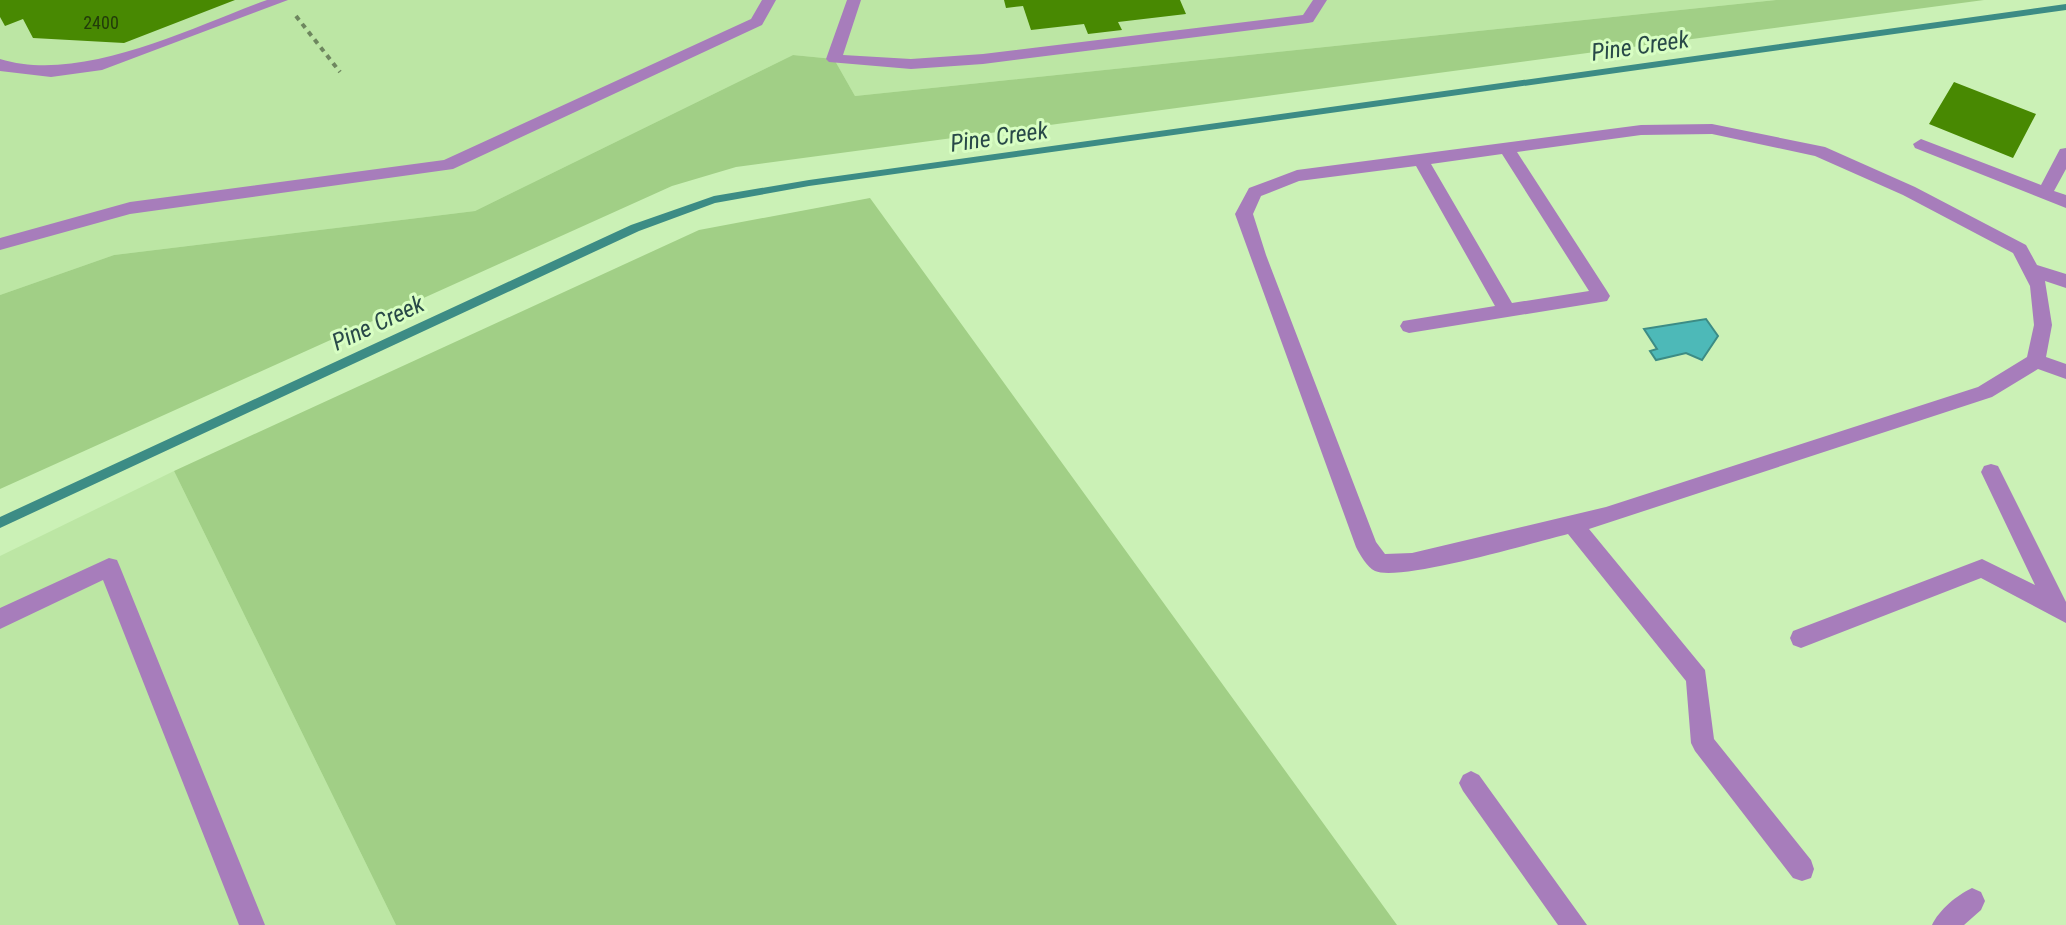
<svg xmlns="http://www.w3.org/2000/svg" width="2066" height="925" font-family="'Roboto Condensed',sans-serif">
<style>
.built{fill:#bce6a4}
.green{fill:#a1cf86}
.water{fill:#4db9b8;stroke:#3c8c85;stroke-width:2}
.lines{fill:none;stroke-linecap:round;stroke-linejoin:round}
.stream{fill:#3c8c85;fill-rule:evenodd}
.building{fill:#488902}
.path{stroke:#6e875f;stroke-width:4;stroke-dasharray:5 5;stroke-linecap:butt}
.minor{fill:#a77dbb;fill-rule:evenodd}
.labels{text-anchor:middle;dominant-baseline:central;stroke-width:6;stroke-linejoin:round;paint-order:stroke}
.number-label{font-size:18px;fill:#223c0a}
.water-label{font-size:24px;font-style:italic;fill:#284948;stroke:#d8fec3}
</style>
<rect width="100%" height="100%" fill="#cbf1b6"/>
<!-- built -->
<path class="built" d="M0,0H1776L855,96L834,59L793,55L475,211L114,255L0,295Z
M174,471L396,925H0V556Z"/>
<!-- green -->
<path class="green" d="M1776,0H1984L736,167L672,186L0,489V295L114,255L475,211L793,55L834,59L855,96Z
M870,198L1397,925H396L174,471L699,230Z"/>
<!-- water -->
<path class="water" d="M1706,319L1718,336L1702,360L1686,353L1656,360L1650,351L1657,349L1644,329Z"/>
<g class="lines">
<!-- stream -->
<path class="stream" d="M2066,4V10L809,186L715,203L639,231L0,528V517L631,225L714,196L809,180Z"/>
</g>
<!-- building -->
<path class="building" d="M0,0H235L124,43L33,38L23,19L5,26L0,17Z
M1004,0H1180L1186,14L1118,22L1122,30L1088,34L1084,24L1031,30L1023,6L1006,8Z
M1954,82L2036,114L2013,158L1929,124Z"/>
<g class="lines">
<!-- path -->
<path class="path" d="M296,16L340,72"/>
<!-- minor -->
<path class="minor" d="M267,0H288L102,70L51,77L0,71V59C81,84 190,28 267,0Z
M762,0H776L762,25L453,169L130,214L0,250V238L130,202L444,160L751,19Z
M847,0H861L843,55L911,59L983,54L1303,15L1313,0H1327L1313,22L1308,23L983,64L911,69L829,62L826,59Z
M1712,124L1825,147L1915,187L2026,245L2037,265L2066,274V288L2045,281L2052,325L2046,357L2066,364V379L2038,369L1992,397L1589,529L1705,670L1714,739L1811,860L1814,869L1811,878L1802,881L1793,878L1695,751L1691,743L1686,681L1568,534C1536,542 1400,582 1375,571C1367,567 1360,555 1356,547L1235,214L1249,188L1297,170L1641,125ZM1712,134L1815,156L1903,195L2013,253L2030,286L2034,325L2027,357L1978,387L1606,507L1412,553L1385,554L1376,542L1266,255L1253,214L1261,196L1299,181L1416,166L1495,306L1403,321L1400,326L1403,331L1409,333L1607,301L1610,296L1607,291L1517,152L1641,135ZM1502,154L1589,291L1512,303L1431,164Z
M1921,139L2041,185L2060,149L2066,148V169L2054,191L2066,195V208L1915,148L1913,144Z
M1991,464L1998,466L2066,602V623L1981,578L1801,648L1793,645L1790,638L1793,631L1982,559L2035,585L1981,472L1984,466Z
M109,558L117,560L120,567L265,925H239L103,580L0,629V608Z
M1471,771L1479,775L1587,925H1558L1463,791L1459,783L1463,775Z
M1972,888L1981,892L1985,901L1981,910L1964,925H1932C1939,910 1957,895 1972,888Z"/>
</g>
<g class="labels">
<!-- number labels -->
<g class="number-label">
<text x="101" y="22">2400</text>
</g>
<!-- water labels -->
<g class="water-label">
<text transform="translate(1640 46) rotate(-8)">Pine Creek</text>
<text transform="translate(999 137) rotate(-8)">Pine Creek</text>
<text transform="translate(378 323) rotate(-25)">Pine Creek</text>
</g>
</g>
</svg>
